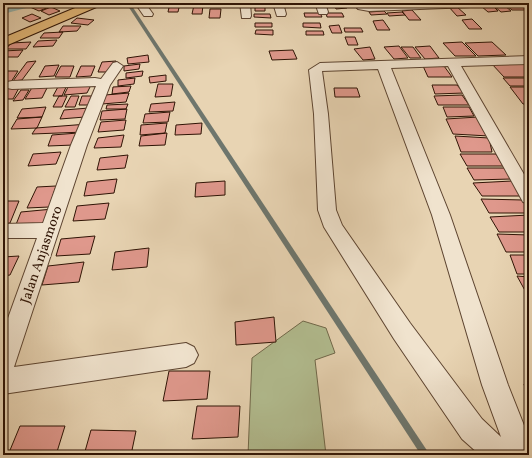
<svg xmlns="http://www.w3.org/2000/svg" width="532" height="458" font-family="Vollkorn,serif">
<style>
.green{fill:#b2bd90;stroke:#70684a}
.lines{fill:none;stroke-linecap:round;stroke-linejoin:round}
.stream{fill:#6e766d;fill-rule:evenodd}
.river{fill:#98b7b2;fill-rule:evenodd}
.building{fill:#df988c;stroke:#2f1405}
.lane-casing{stroke:#5d4430;stroke-width:2}
.street-casing{stroke:#5d4430;stroke-width:2}
.highway-casing{stroke:#2f1405;stroke-width:2}
.lane{fill:#f0e3ce;fill-rule:evenodd}
.street{fill:#f0e3ce;fill-rule:evenodd}
.highway{fill:#e4ba7a;fill-rule:evenodd}
.labels{text-anchor:middle;dominant-baseline:central;stroke-width:3;stroke-linejoin:round;paint-order:stroke}
.street-label{font-size:14px;fill:#2f1405;stroke:#f0e3ce}
</style>
<rect width="100%" height="100%" fill="#e8d4b3"/>
<filter id="stains"><feTurbulence type="fractalNoise" baseFrequency=".005" numOctaves="4"/><feColorMatrix values="0 0 0 0 .2 0 0 0 0 .09 0 0 0 0 .02 0 0 0 .5 -.17"/></filter>
<radialGradient id="worn" r=".72"><stop offset=".6" stop-color="#630" stop-opacity="0"/><stop offset="1" stop-color="#630" stop-opacity=".3"/></radialGradient>
<!-- green -->
<path class="green" d="M303,321L326,328L335,353L315,360L326,455H248L252,358Z"/>
<g class="lines">
<!-- stream -->
<path class="stream" d="M126,3H130L430,455H421Z"/>
<!-- river -->
<path class="river" d="M3,3H33L30,7L3,14Z"/>
</g>
<!-- building -->
<path class="building" d="M41,3L49,7L39,11L30,7Z
M110,3H127L125,7H108Z
M170,3H180L178,12H168Z
M255,3H265V11H255Z
M333,3H344L347,8L336,9Z
M503,3H529V10H512Z
M194,5H203L202,14H192Z
M492,5L498,11L488,12L481,6Z
M504,5L511,11L501,12L494,6Z
M448,6H456L466,15L457,16Z
M51,7L60,11L49,15L41,11Z
M210,9H221L220,18H209Z
M412,10L421,20H409L402,11Z
M384,11L387,14L371,15L369,12Z
M402,12L405,15L389,16L387,13Z
M304,13H320L322,17H305Z
M326,13H342L344,17H327Z
M32,14L41,18L30,22L22,18Z
M254,14H270L271,18L254,17Z
M77,18L94,20L88,25L71,23Z
M472,19L482,29H469L462,20Z
M383,20L390,30H377L373,21Z
M255,23H272V27H255Z
M303,23H320L321,28L303,27Z
M339,25L342,33H332L329,26Z
M63,26H81L77,31L59,32Z
M344,28H361L363,32H345Z
M256,30H273V35L255,34Z
M306,31H323L324,35H306Z
M63,32L59,38H40L44,33Z
M345,37H355L358,45H348Z
M57,40L53,46L33,47L38,41Z
M31,42L26,49H6L11,43Z
M462,42L476,56H455L443,43Z
M492,42L506,55L478,56L465,43Z
M399,46L408,58L394,59L384,47Z
M430,46L439,58L425,59L415,47Z
M370,47L375,59L363,60L354,49Z
M401,47H413L421,58H410Z
M23,50L18,57H3V51Z
M293,50L297,59L272,60L269,51Z
M148,55L149,62L128,64L127,58Z
M36,61L22,80L13,81L27,62Z
M116,61L113,72H98L102,62Z
M523,62L529,70V77H504L491,63Z
M140,64L139,69L124,71V66Z
M59,65L54,76L39,77L45,66Z
M61,66H74L70,77H55Z
M81,66H95L91,76L76,77Z
M423,66H444L452,77H428Z
M4,71H18L11,82H3Z
M143,71L142,76L126,78V73Z
M166,75V81L150,83L149,77Z
M135,78L134,84L118,86V80Z
M503,78H529V86H510Z
M158,84H173L171,96L155,97Z
M59,85H67L62,96H53Z
M91,85L87,93L64,95L68,87Z
M432,85H457L464,93L435,94Z
M20,86L13,99H3V90L5,87Z
M33,86H48L42,98L25,99Z
M131,86L129,92L112,94L113,87Z
M510,87H529V104H523Z
M334,88H357L360,97H335Z
M21,90H29L23,100L13,101Z
M129,93L126,102L102,104L105,95Z
M462,95L469,105H438L434,96Z
M59,96H67L62,107H53Z
M71,96H79L75,107H65Z
M82,96H96L92,105H79Z
M175,102L173,111L149,112L151,104Z
M128,104L126,109H106L107,105Z
M46,107L42,117L17,118L22,109Z
M443,107H469L474,116L447,117Z
M89,108L85,117L60,119L64,110Z
M127,109L125,119L100,120L102,111Z
M170,112L168,122L143,123L145,114Z
M42,117L37,128L11,129L17,119Z
M478,117L489,136L453,134L446,119Z
M126,120L124,130L98,132L101,122Z
M167,123L165,133L140,135L141,125Z
M202,123L201,134L175,135L176,125Z
M88,124L85,132L32,134L36,128Z
M78,133L74,145L48,146L52,135Z
M167,133L165,145L139,146L141,136Z
M124,135L121,147L94,148L98,138Z
M455,136L489,138L492,152H461Z
M61,152L56,164L28,166L33,154Z
M460,154H496L503,166H467Z
M128,155L125,168L97,170L100,158Z
M467,168H505L511,179L474,180Z
M117,179L114,193L84,196L87,182Z
M225,181V195L195,197L196,183Z
M512,181L520,196H482L473,183Z
M56,186L49,207L27,208L37,187Z
M481,199L523,200L529,213H489Z
M3,201H19L10,223L3,224Z
M109,203L105,219L73,221L77,206Z
M53,209L47,225L15,227L21,212Z
M529,215V232H499L490,217Z
M497,234L529,235V252H506Z
M95,236L90,254L56,256L61,239Z
M149,248L147,267L112,270L115,252Z
M510,255H529V274H517Z
M19,256L10,275L3,276V257Z
M84,262L79,282L42,285L48,266Z
M517,276L529,277V296H528Z
M274,317L276,342L236,345L235,322Z
M169,371H210L207,399L163,401Z
M524,384H529V402Z
M197,406H240L238,437L192,439Z
M20,426H65L56,455H8Z
M91,430L136,431L131,455H84Z"/>
<g class="lines">
<defs>
<path id="lane" d="M174,3L172,4L141,6L139,5L150,3Z"/>
<path id="street" d="M135,3H145L153,14L152,16H144Z
M240,3H250L251,16L250,18H242Z
M273,3H283L286,14L285,16H277Z
M315,3H325L328,12L327,14H319Z
M353,3L369,5L501,3L496,6L369,11L358,9Z
M529,56V64L461,66L529,183V204L523,202L448,66L391,68L450,215L508,385L529,438V455H480L462,439L394,339L324,227L318,210L314,114L309,70L320,63ZM378,69L432,215L482,385L501,437L482,419L410,323L342,225L336,210L328,114L322,71Z
M117,62L123,66L110,85L87,145L14,367L186,343L194,347L198,355L194,363L186,367L3,394V332L37,238H3V224L43,223L71,145L96,86L12,89L7,88L5,85L7,82L12,81L95,78L101,79L113,63Z"/>
<path id="highway" d="M87,3H103L101,5L3,47V38Z"/>
</defs>
<!-- lane casing -->
<use href="#lane" class="lane-casing"/>
<!-- street casing -->
<use href="#street" class="street-casing"/>
<!-- highway casing -->
<use href="#highway" class="highway-casing"/>
<!-- lane -->
<use href="#lane" class="lane"/>
<!-- street -->
<use href="#street" class="street"/>
<!-- highway -->
<use href="#highway" class="highway"/>
</g>
<g class="labels">
<!-- street labels -->
<g class="street-label">
<text transform="translate(42 255) rotate(-71)">Jalan Anjasmoro</text>
</g>
</g>
<!-- margin -->
<rect width="532" height="458" fill="none" stroke="#e8d4b3" stroke-width="16"/>
<rect x="4" y="4" width="524" height="450" fill="none" stroke="#2f1405" stroke-width="2"/>
<rect x="8" y="8" width="516" height="442" fill="none" stroke="#2f1405"/>
<rect width="100%" height="100%" filter="url(#stains)"/>
<rect width="100%" height="100%" fill="url(#worn)"/>
</svg>
